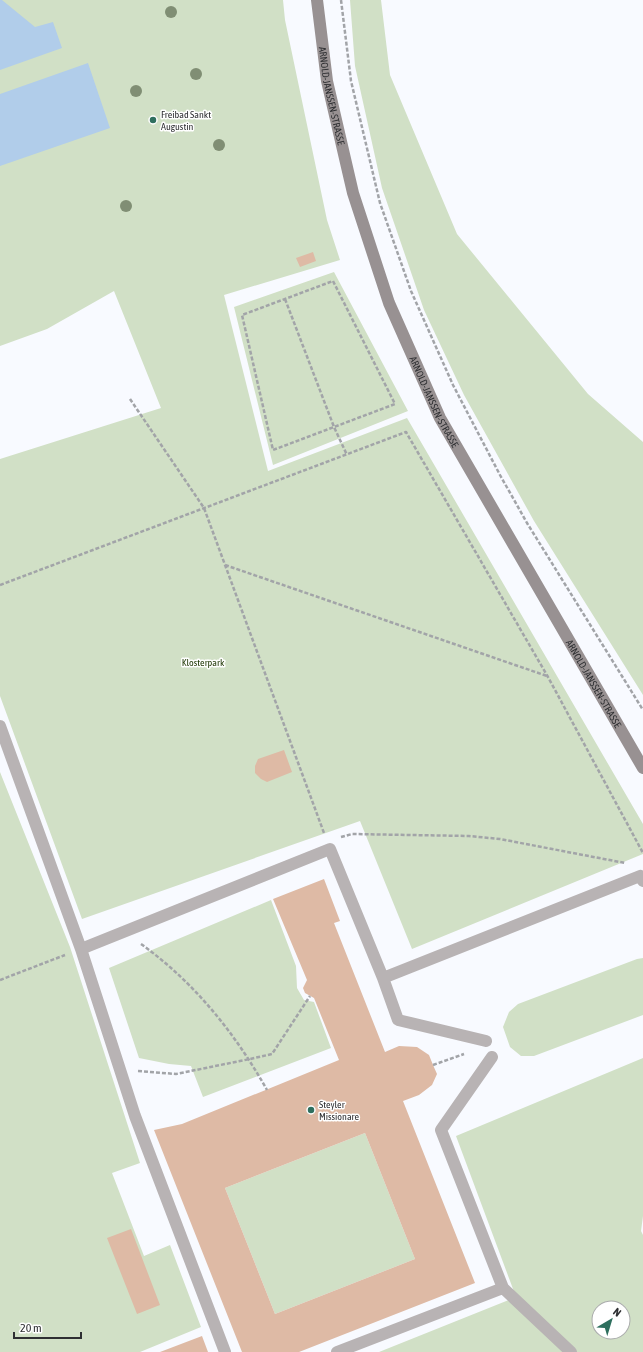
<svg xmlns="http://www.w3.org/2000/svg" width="643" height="1352" font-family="'Asap Condensed',sans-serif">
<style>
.green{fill:#d1e0c6;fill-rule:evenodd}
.water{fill:#b1cdea}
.building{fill:#debaa5;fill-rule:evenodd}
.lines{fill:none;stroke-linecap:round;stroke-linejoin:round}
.path{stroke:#a2a4a8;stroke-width:2.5;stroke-dasharray:4 2;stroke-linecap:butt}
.service{stroke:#b8b3b4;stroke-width:12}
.secondary{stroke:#989192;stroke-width:12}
.tree{fill:#808e74}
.poi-dot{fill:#2e6f5e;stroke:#fff;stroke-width:1.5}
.labels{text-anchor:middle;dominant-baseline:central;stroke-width:3;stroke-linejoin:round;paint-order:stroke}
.street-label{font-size:10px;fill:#2e2f32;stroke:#fff}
.poi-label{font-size:10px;fill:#2e2f32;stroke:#fff;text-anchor:start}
.park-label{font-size:10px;fill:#1e3603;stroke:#fff}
</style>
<rect width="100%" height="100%" fill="#f8faff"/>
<!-- green -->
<path class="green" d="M0,0H283L285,20L327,220L340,260L224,295L268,471L407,418L643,824V854L412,949L360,821L82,919L0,696V459L161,408L114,291L47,329L0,346Z
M350,0H381L390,75L457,234L588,394L643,442V695L534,521L464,395L424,310L382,188L355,66Z
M334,272L408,411L273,465L234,307Z
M0,772L70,947L140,1163L112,1173L144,1256L170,1245L201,1327L140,1352H0Z
M271,900L296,966L297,988L304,1000L314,1002L331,1048L203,1097L191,1066L169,1064L139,1058L109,968Z
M643,958V1015L534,1056H521L510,1047L503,1027L509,1012L518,1004L637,959Z
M643,1058V1216L641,1231L643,1235V1352H379L516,1297L456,1136ZM599,1308H623V1332H599Z
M365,1133L415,1259L275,1314L225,1188Z"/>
<!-- water -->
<path class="water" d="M0,0H2L35,27L53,22L62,48L0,70Z
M88,63L110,128L0,166V94Z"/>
<!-- building -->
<path class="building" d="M313,252L316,261L300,267L296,258Z
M284,750L292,772L267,782L261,779L255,773V766L258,759Z
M324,879L340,921L334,923L385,1052L399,1046L417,1047L429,1055L433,1065L437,1074L432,1085L419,1095L403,1101L475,1283L299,1352H242L154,1130L182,1124L339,1060L314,998L305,993L303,988L307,980L273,899ZM365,1133L415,1259L275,1314L225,1188Z
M131,1229L160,1305L137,1314L107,1238Z
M202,1336L208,1352H160Z"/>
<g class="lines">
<!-- path -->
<path class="path" d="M341,0L351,81L380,203L411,291L453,385L500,475L527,523L643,710
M333,281L395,404L273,450L242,315Z
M285,299L334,427L347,455
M130,399L204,508L324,833
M225,565L547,676
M0,585L406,432L548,677L643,853
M341,837L352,834L469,836L500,839L625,863
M141,944C194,982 235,1033 267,1090
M0,980L65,955
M433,1065L464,1054
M138,1071L176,1074L250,1059L272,1054L310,996"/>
<!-- service -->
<path class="service" d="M0,726L81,949
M383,978L398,1020L486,1041
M503,1288L571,1352
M225,1352L135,1116L81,949L330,849L383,978L640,876L643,881
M337,1352L503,1288L441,1130L492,1057"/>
<!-- secondary -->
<path class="secondary" id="s1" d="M317,0L327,81L353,193L389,303L440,418L643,768"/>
</g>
<!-- trees -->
<g class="tree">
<circle cx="171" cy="12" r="6"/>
<circle cx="196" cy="74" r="6"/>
<circle cx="136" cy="91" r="6"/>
<circle cx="219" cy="145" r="6"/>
<circle cx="126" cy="206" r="6"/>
</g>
<!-- markers -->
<g class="poi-dot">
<circle cx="153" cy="120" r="4"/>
<circle cx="311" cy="1110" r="4"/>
</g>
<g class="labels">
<!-- street labels -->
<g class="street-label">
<text stroke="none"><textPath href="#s1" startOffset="97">ARNOLD-JANSSEN-STRASSE</textPath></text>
<text stroke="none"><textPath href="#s1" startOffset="421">ARNOLD-JANSSEN-STRASSE</textPath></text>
<text stroke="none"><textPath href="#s1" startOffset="745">ARNOLD-JANSSEN-STRASSE</textPath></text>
</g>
<!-- poi labels -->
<g class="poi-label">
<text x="161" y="114">Freibad Sankt<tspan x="161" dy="12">Augustin</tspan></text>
<text x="319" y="1104">Steyler<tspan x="319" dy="12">Missionare</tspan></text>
</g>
<!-- park labels -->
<g class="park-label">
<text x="203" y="662">Klosterpark</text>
</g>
</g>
<!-- north arrow -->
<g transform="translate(611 1320) rotate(38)"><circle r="19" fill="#ffffff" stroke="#abacad"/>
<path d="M0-3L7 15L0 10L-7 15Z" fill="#2e6f5e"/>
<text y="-6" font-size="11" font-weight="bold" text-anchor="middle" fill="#2e2f32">N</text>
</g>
<!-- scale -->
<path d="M14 1332v6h67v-6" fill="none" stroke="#2e2f32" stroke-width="2"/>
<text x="20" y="1332" font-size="12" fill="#2e2f32" stroke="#ffffff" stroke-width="3" paint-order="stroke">20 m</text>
</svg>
